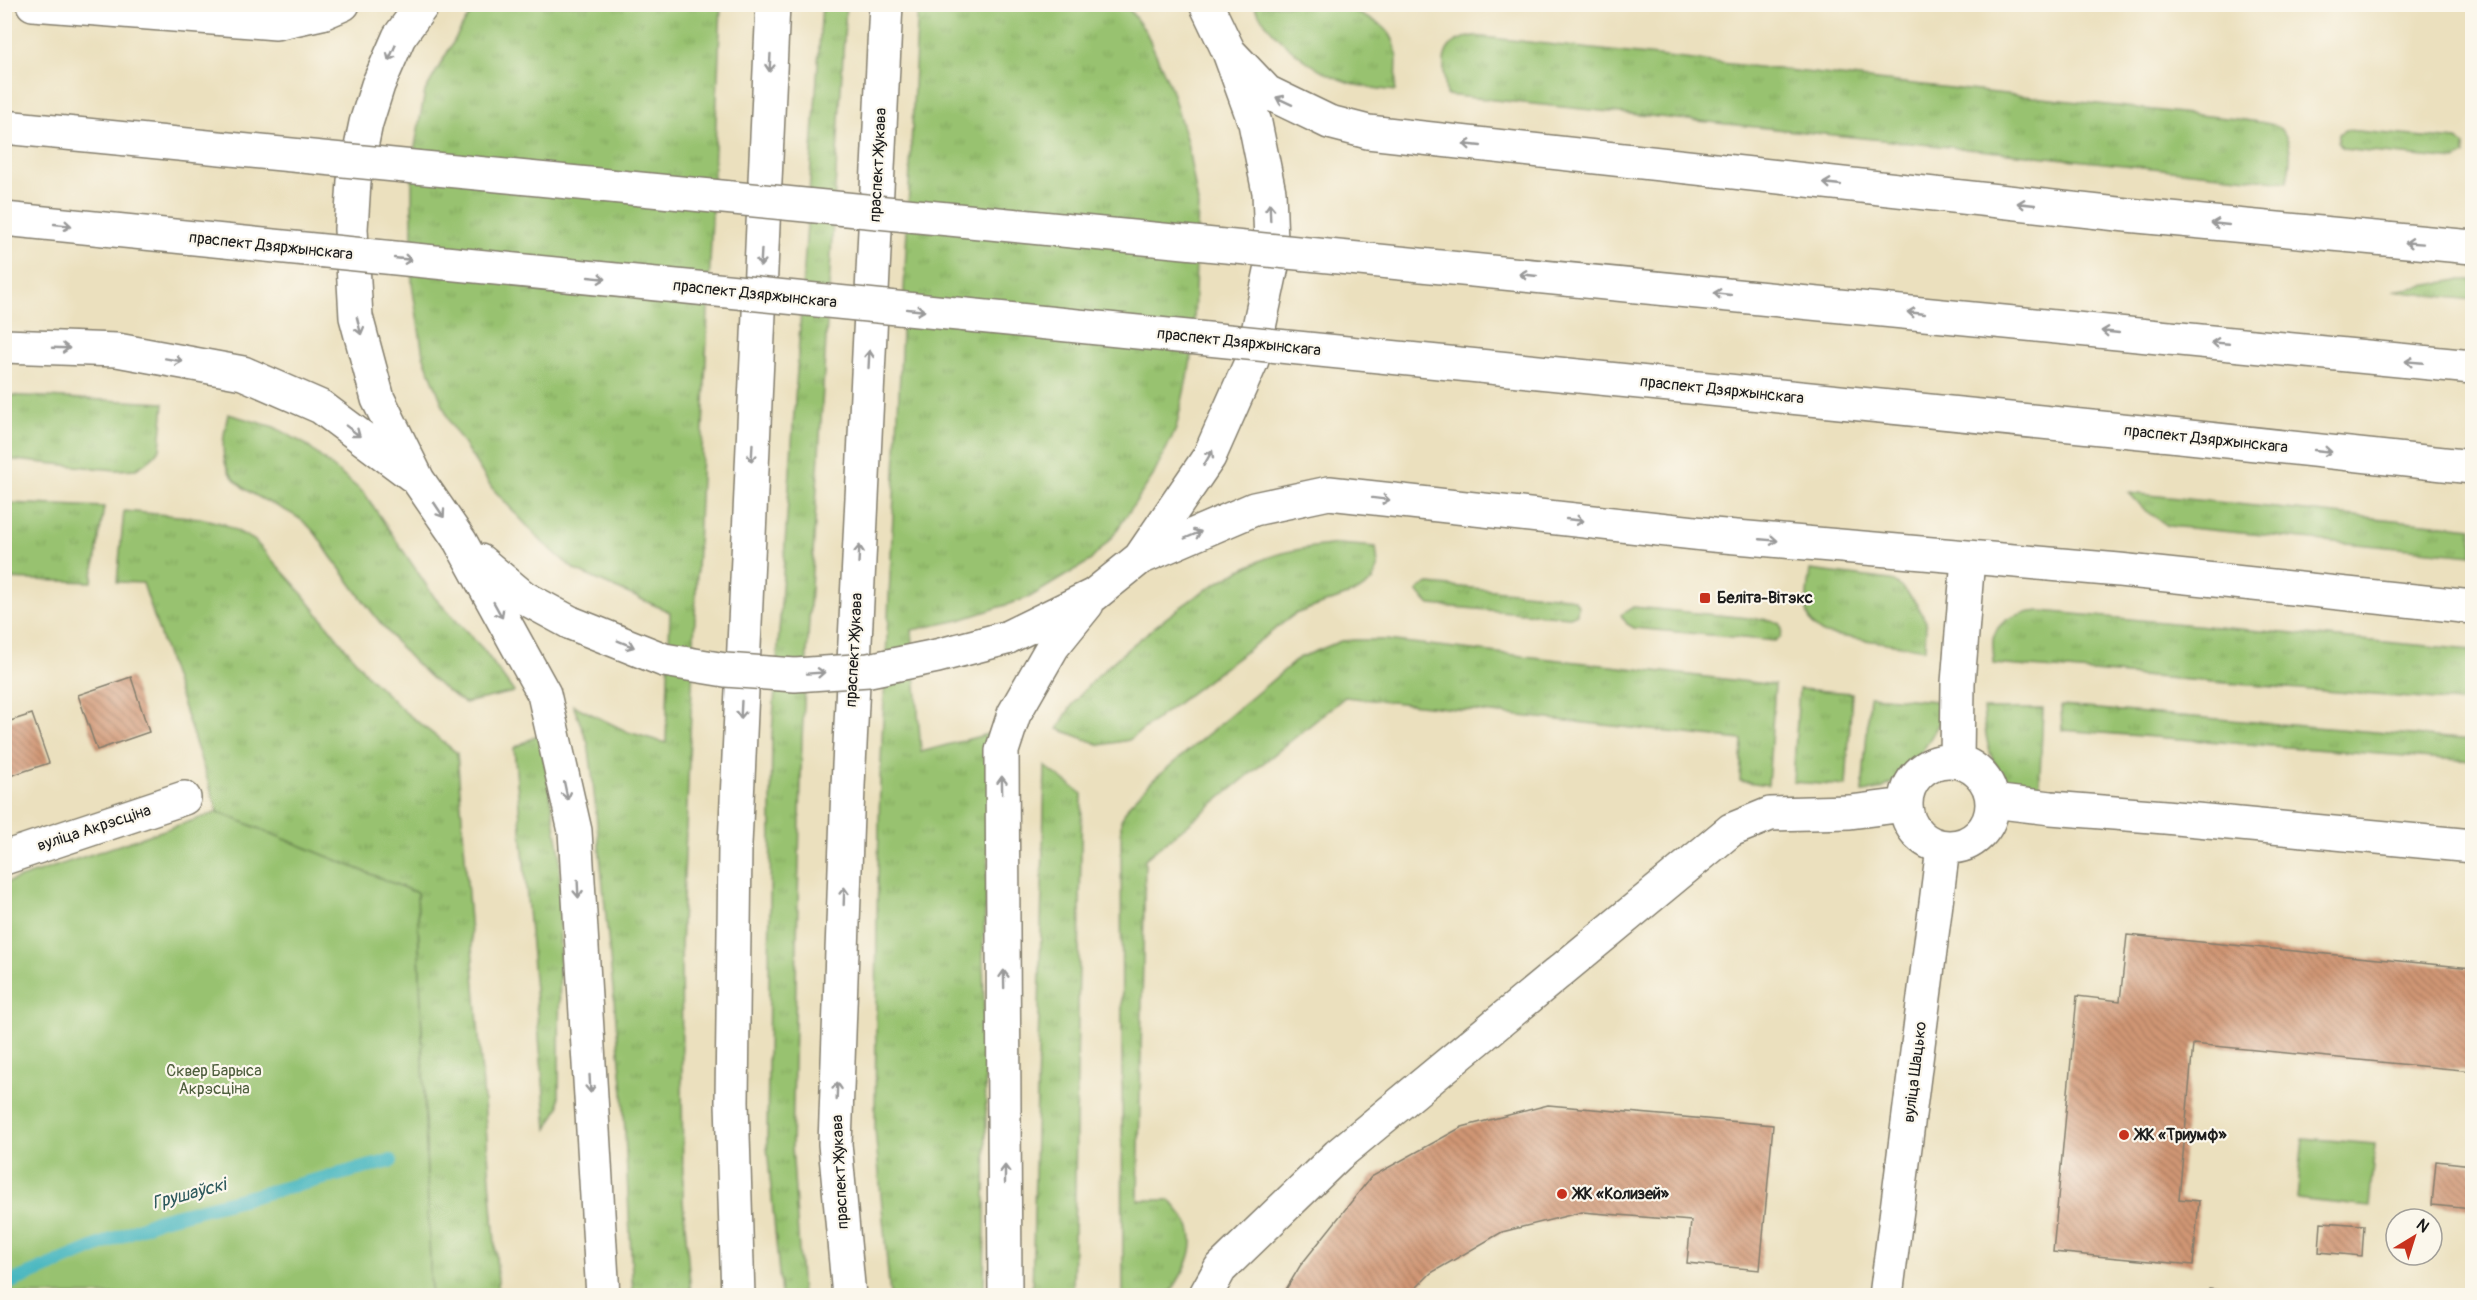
<svg xmlns="http://www.w3.org/2000/svg" width="2477" height="1300" font-family="Pangolin,sans-serif">
<style>
.grass{fill:url(#grass-tufts);stroke:#5a6f46;stroke-width:1.5}
.park{fill:#98c26f;stroke:#5a6f46;stroke-width:1.5}
.lines{fill:none;stroke-linecap:round;stroke-linejoin:round}
.stream{stroke:#48b7c0;stroke-width:14}
.building{fill:url(#building-back-hatch)}
.minor-casing{stroke:#847e6d;stroke-width:36}
.major-casing{stroke:#847e6d;stroke-width:36}
.minor{stroke:#fff;stroke-width:33}
.major{stroke:#fff;stroke-width:33}
.major-bridge-casing{stroke:#847e6d;stroke-width:36;stroke-linecap:butt}
.major-bridge{stroke:#fff;stroke-width:33}
.oneway{stroke:#999}
.poi-dot{fill:#c8321e;stroke:#fbf7ec;stroke-width:2}
.labels{text-anchor:middle;dominant-baseline:central;stroke-width:4.5;stroke-linejoin:round;paint-order:stroke}
.street-label{font-size:16px;fill:#1c1c1c;stroke:#fbf7ec}
.poi-label{font-size:16px;font-weight:bold;fill:#1c1c1c;stroke:#fbf7ec;text-anchor:start}
.park-label{font-size:16px;fill:#4e5e3d;stroke:#fbf7ec}
.water-label{font-size:18px;font-style:italic;fill:#2e5a5e;stroke:#fbf7ec}
</style>
<defs>
<pattern id="grass-tufts" width="24" height="20" patternUnits="userSpaceOnUse" patternTransform="scale(1.5)"><rect width="24" height="20" fill="#98c26f"/><path d="M3 7l-1-3M5 7V3M7 7l1-3M15 17l-1-3M17 17v-4M19 17l1-3" fill="none" stroke="#82a660"/></pattern>
<pattern id="building-back-hatch" width="6" height="6" patternUnits="userSpaceOnUse" patternTransform="scale(1.5)"><rect width="6" height="6" fill="#d09674"/><path d="M-1 5l2 2M0 0l6 6M5-1l2 2" fill="none" stroke="#a87a5e"/></pattern>
</defs>
<rect width="100%" height="100%" fill="#fbf7ec"/>
<filter id="ink" filterUnits="userSpaceOnUse"><feTurbulence type="fractalNoise" baseFrequency=".0167" numOctaves="2"/><feDisplacementMap in="SourceGraphic" scale="12" xChannelSelector="R" yChannelSelector="G"/><feConvolveMatrix kernelMatrix="1 2 1 2 8 2 1 2 1" color-interpolation-filters="sRGB"/></filter>
<filter id="wash" filterUnits="userSpaceOnUse"><feTurbulence type="fractalNoise" baseFrequency=".008" numOctaves="4" result="noise"/><feDisplacementMap in="SourceGraphic" scale="24" xChannelSelector="R" yChannelSelector="G"/><feGaussianBlur stdDeviation="1.35" result="paint"/><feColorMatrix in="noise" values="0 0 0 0 0 0 0 0 0 0 0 0 0 0 0 0 0 1.4 0 .05"/><feComposite in="paint" operator="in"/></filter>
<g filter="url(#wash)">
<rect width="100%" height="100%" fill="#ebe0be"/>
<!-- grass -->
<path class="grass" d="M480,5H721L681,948L683,1200L691,1295H633L623,1093L592,772L588,743L573,705L628,732L666,743L670,612L575,570L543,543L492,488L450,423L423,355L412,284V163L425,91L466,20Z
M822,5H846L802,738L792,1146L802,1295H781L767,1146L772,734Z
M918,5H1126L1146,32L1171,88L1187,142L1198,203L1193,351L1176,429L1153,476L1113,536L1090,561L1030,597L960,620L912,630L921,752L995,732L983,949L986,1122L984,1295L890,1296L875,1129L877,917L880,780Z
M1253,5H1347C1355,13 1365,17 1376,22C1403,37 1397,65 1395,91C1382,89 1367,88 1354,84C1316,74 1272,39 1253,5Z
M1473,36L2245,120C2254,122 2271,122 2278,127C2295,139 2290,165 2287,182L1446,95C1444,65 1436,42 1473,36Z
M2346,130L2457,140L2465,145V155L2456,160L2350,150L2342,147L2338,142L2339,134Z
M2458,280H2472V300L2393,291Z
M4,395L164,403L160,449L149,461L136,469L116,470L5,459Z
M228,414L274,427L305,444L365,494L435,598L483,649L514,692L465,703C411,671 372,612 335,562C327,553 322,541 314,532C291,504 249,503 229,472C219,455 224,432 228,414Z
M2129,493L2472,528V555L2168,526L2144,509Z
M5,503L104,507L92,582L5,579Z
M124,511L200,518L224,524L254,540L295,585L368,676L404,711L457,753L499,1295H431L417,893L218,812L143,583L117,582Z
M1338,544L1376,547L1378,565L1373,581L1359,591L1295,614L1129,740L1101,745L1058,729C1076,692 1105,668 1136,642C1176,609 1215,580 1262,560C1286,550 1313,547 1338,544Z
M1810,570L1891,580L1903,588L1917,604L1926,622L1925,649L1825,634C1799,622 1807,595 1810,570Z
M1429,584L1566,597L1575,600L1578,606L1577,614L1570,617L1430,605L1417,592L1420,588Z
M1633,607L1770,620L1779,623L1782,629L1781,637L1775,641L1634,628L1627,624L1621,615Z
M2041,611L2472,650V703L1994,664C1994,656 1992,646 1993,639C1998,617 2022,612 2041,611Z
M1355,640H1386L1775,685L1768,785L1740,781L1742,740L1345,697L1145,859L1138,1200H1170C1176,1208 1187,1219 1190,1228C1198,1253 1181,1276 1169,1295H1123L1121,820L1129,805L1153,780L1299,658L1341,641Z
M1799,689L1852,693L1846,786L1793,782Z
M1870,696L1950,702C1934,733 1915,773 1881,789C1876,791 1868,791 1862,792Z
M2061,706L2472,740V761L2062,730Z
M1983,709H2043L2039,796C1992,780 1987,754 1983,709Z
M540,734L560,854L559,1107L547,1129L514,748Z
M1045,766L1082,794L1073,1295H1032Z"/>
<!-- park -->
<path class="park" d="M218,812L417,893L431,1295H5V883Z
M2303,1138L2375,1144L2369,1207L2297,1199Z"/>
<g class="lines">
<!-- stream -->
<path class="stream" d="M4,1285L159,1220L391,1161"/>
</g>
<g id="blocks">
<!-- building -->
<path class="building" d="M131,677L149,732L97,750L78,695Z
M32,714L49,763L4,778V723Z
M2127,935L2472,968V1071L2193,1044L2179,1199L2199,1201L2193,1265L2053,1252L2077,996L2120,1001Z
M1548,1105L1773,1125L1760,1270L1687,1263L1691,1221L1582,1212L1502,1232L1431,1273L1408,1296H1282L1300,1266L1371,1177L1462,1127Z
M2436,1161L2472,1165V1209L2432,1205Z
M2321,1222L2364,1225L2362,1256L2319,1252Z
M2209,1289L2263,1294V1296H2208Z"/>
</g>
</g>
<g filter="url(#ink)">
<use href="#blocks" fill-opacity="0" stroke="#847e6d" stroke-width="1.5"/>
<g class="lines">
<defs>
<path id="minor" d="M1906 804a43 43 0 1 1 86 0a43 43 0 1 1-86 0Z
M1957,761L1958,683L1968,558
M1992,801L2051,808L2165,817L2472,846
M4,858L184,798
M1205,1296L1220,1269L1338,1155L1731,830L1770,814L1850,812L1905,805
M1886,1296L1943,848"/>
<path id="major" d="M33,4L276,23L322,13L343,4
M423,4L399,37L378,85L366,123L354,181L351,229L356,317L378,399L418,480L460,541L544,694L575,831L603,1296
M1229,52L1267,92L1329,122L1368,132L2127,215L2472,247
M2169,338L2472,367
M4,346L117,350L243,373L321,407L412,475
M2161,434L2472,467
M1140,558L1254,509L1329,493L1713,535L2119,570L2472,607
M480,561L523,597L571,623
M1006,638L1094,595L1140,558L1209,457L1252,360L1272,266L1269,192L1255,123L1229,52L1206,4
M738,1296L732,1102L735,845L773,4
M849,1296L835,1144L848,786L886,4
M1005,1296L1002,751L1014,714L1053,646L1087,604"/>
</defs>
<!-- minor casing -->
<use href="#minor" class="minor-casing"/>
<!-- major casing -->
<use href="#major" class="major-casing"/>
<!-- minor -->
<use href="#minor" class="minor"/>
<!-- major -->
<use href="#major" class="major"/>
<defs>
<path id="major-bridge" d="M4,127L2169,338
M4,219L2161,434
M571,623L664,660L725,670L795,675L869,670L937,656L1006,638"/>
</defs>
<!-- major-bridge casing -->
<use href="#major-bridge" class="major-bridge-casing"/>
<!-- major-bridge -->
<use href="#major-bridge" class="major-bridge"/>
</g>
<!-- one-way arrows -->
<defs><path id="oneway-shaft" d="M-6 0H5M1.5-3L5.5 0L1.5 3" fill="none" stroke-width="1.6" stroke-linecap="round" stroke-linejoin="round" transform="scale(1.5)"/></defs>
<g class="oneway">
<use href="#oneway-shaft" transform="translate(392 53) rotate(114)"/>
<use href="#oneway-shaft" transform="translate(770 63) rotate(93)"/>
<use href="#oneway-shaft" transform="translate(1284 101) rotate(-155)"/>
<use href="#oneway-shaft" transform="translate(1472 145) rotate(-174)"/>
<use href="#oneway-shaft" transform="translate(1832 184) rotate(-174)"/>
<use href="#oneway-shaft" transform="translate(2026 204) rotate(-174)"/>
<use href="#oneway-shaft" transform="translate(1270 212) rotate(-92)"/>
<use href="#oneway-shaft" transform="translate(2220 224) rotate(-174)"/>
<use href="#oneway-shaft" transform="translate(63 225) rotate(6)"/>
<use href="#oneway-shaft" transform="translate(2414 243) rotate(-176)"/>
<use href="#oneway-shaft" transform="translate(761 258) rotate(93)"/>
<use href="#oneway-shaft" transform="translate(403 259) rotate(6)"/>
<use href="#oneway-shaft" transform="translate(1528 275) rotate(-174)"/>
<use href="#oneway-shaft" transform="translate(597 278) rotate(6)"/>
<use href="#oneway-shaft" transform="translate(1722 294) rotate(-174)"/>
<use href="#oneway-shaft" transform="translate(916 310) rotate(6)"/>
<use href="#oneway-shaft" transform="translate(1916 313) rotate(-174)"/>
<use href="#oneway-shaft" transform="translate(359 326) rotate(76)"/>
<use href="#oneway-shaft" transform="translate(2110 332) rotate(-174)"/>
<use href="#oneway-shaft" transform="translate(2220 343) rotate(-175)"/>
<use href="#oneway-shaft" transform="translate(61 348) rotate(2)"/>
<use href="#oneway-shaft" transform="translate(869 359) rotate(-87)"/>
<use href="#oneway-shaft" transform="translate(174 360) rotate(10)"/>
<use href="#oneway-shaft" transform="translate(2414 362) rotate(-175)"/>
<use href="#oneway-shaft" transform="translate(353 431) rotate(37)"/>
<use href="#oneway-shaft" transform="translate(2323 451) rotate(6)"/>
<use href="#oneway-shaft" transform="translate(752 453) rotate(93)"/>
<use href="#oneway-shaft" transform="translate(1208 458) rotate(-60)"/>
<use href="#oneway-shaft" transform="translate(1381 499) rotate(7)"/>
<use href="#oneway-shaft" transform="translate(439 510) rotate(56)"/>
<use href="#oneway-shaft" transform="translate(1575 520) rotate(6)"/>
<use href="#oneway-shaft" transform="translate(1193 535) rotate(-23)"/>
<use href="#oneway-shaft" transform="translate(1769 540) rotate(5)"/>
<use href="#oneway-shaft" transform="translate(859 554) rotate(-87)"/>
<use href="#oneway-shaft" transform="translate(498 610) rotate(61)"/>
<use href="#oneway-shaft" transform="translate(626 644) rotate(22)"/>
<use href="#oneway-shaft" transform="translate(816 673) rotate(-4)"/>
<use href="#oneway-shaft" transform="translate(741 710) rotate(93)"/>
<use href="#oneway-shaft" transform="translate(1002 785) rotate(-91)"/>
<use href="#oneway-shaft" transform="translate(566 791) rotate(78)"/>
<use href="#oneway-shaft" transform="translate(578 889) rotate(87)"/>
<use href="#oneway-shaft" transform="translate(844 896) rotate(-88)"/>
<use href="#oneway-shaft" transform="translate(1004 979) rotate(-91)"/>
<use href="#oneway-shaft" transform="translate(590 1084) rotate(87)"/>
<use href="#oneway-shaft" transform="translate(837 1091) rotate(-88)"/>
<use href="#oneway-shaft" transform="translate(1005 1174) rotate(-90)"/>
</g>
</g>
<!-- markers -->
<g class="poi-dot">
<rect x="1699" y="592" width="12" height="12" rx="3"/>
<circle cx="2124" cy="1135" r="6"/>
<circle cx="1562" cy="1194" r="6"/>
</g>
<g class="labels">
<!-- street labels -->
<g class="street-label">
<text transform="translate(878 165) rotate(-87)">праспект Жукава</text>
<text transform="translate(271 246) rotate(6)">праспект Дзяржынскага</text>
<text transform="translate(755 294) rotate(6)">праспект Дзяржынскага</text>
<text transform="translate(1239 342) rotate(6)">праспект Дзяржынскага</text>
<text transform="translate(1722 390) rotate(6)">праспект Дзяржынскага</text>
<text transform="translate(2206 439) rotate(6)">праспект Дзяржынскага</text>
<text transform="translate(854 650) rotate(-87)">праспект Жукава</text>
<text transform="translate(94 828) rotate(-18)">вуліца Акрэсціна</text>
<text transform="translate(1915 1072) rotate(-83)">вуліца Шацько</text>
<text transform="translate(840 1172) rotate(-93)">праспект Жукава</text>
</g>
<!-- poi labels -->
<g class="poi-label">
<text x="1717" y="598">Беліта-Вітэкс</text>
<text x="2136" y="1135">ЖК «Триумф»</text>
<text x="1574" y="1194">ЖК «Колизей»</text>
</g>
<!-- park labels -->
<g class="park-label">
<text x="214" y="1071">Сквер Барыса<tspan x="214" dy="18">Акрэсціна</tspan></text>
</g>
<!-- water labels -->
<g class="water-label">
<text transform="translate(189 1194) rotate(-15)">Грушаўскі</text>
</g>
</g>
<!-- margin -->
<rect width="2477" height="1300" fill="none" stroke="#fbf7ec" stroke-width="24"/>
<!-- north arrow -->
<g transform="translate(2414 1237) rotate(38)"><circle r="28" fill="#fbf7ec" stroke="#a29f99" stroke-width="1.5"/>
<path d="M0-4.5L10 22L0 15L-10 22Z" fill="#c8321e"/>
<text y="-9" font-size="16" font-weight="bold" text-anchor="middle" fill="#1c1c1c">N</text>
</g>
</svg>
